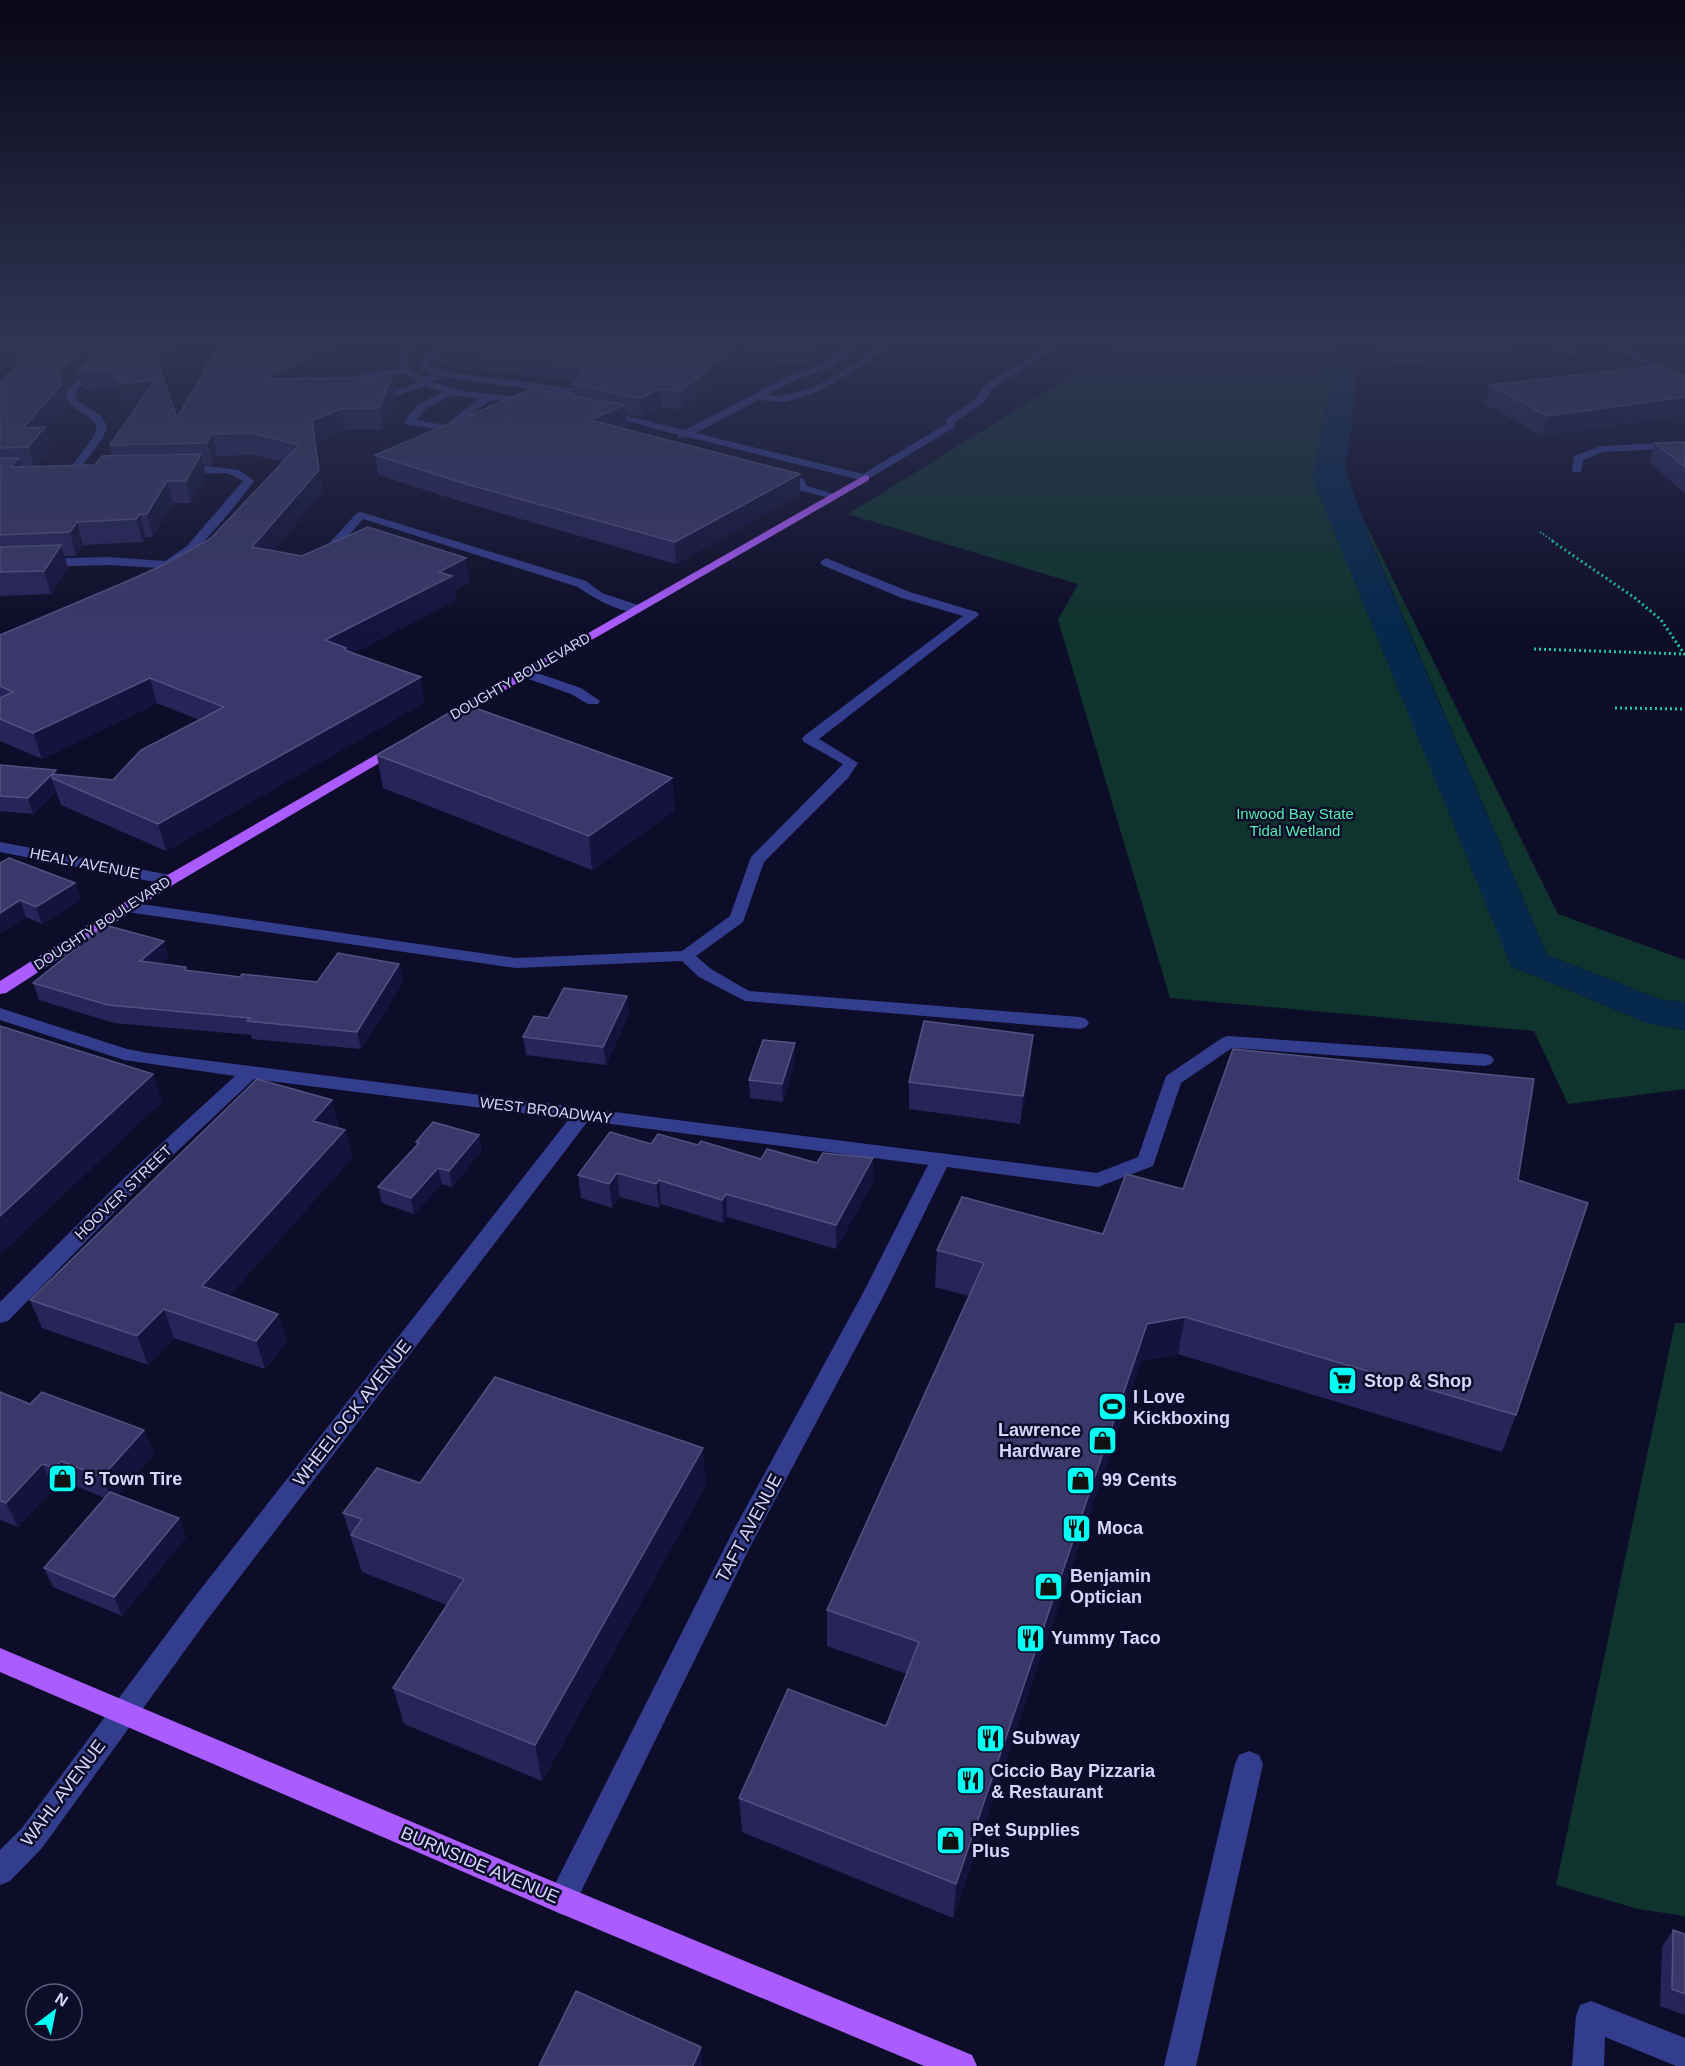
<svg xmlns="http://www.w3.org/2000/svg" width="1685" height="2066" font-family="Helvetica,sans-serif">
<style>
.green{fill:#0f342d}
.water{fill:#05284b}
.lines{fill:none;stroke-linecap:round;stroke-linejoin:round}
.stream{stroke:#05284b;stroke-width:5}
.path-far1{stroke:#22c6a4;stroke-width:2;stroke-dasharray:1.5 2;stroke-linecap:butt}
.path{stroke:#22c6a4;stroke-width:3;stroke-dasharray:2 3;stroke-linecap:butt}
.minor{fill:#333d8d;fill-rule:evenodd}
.major{fill:#ab5cff;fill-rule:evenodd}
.wall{fill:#272459;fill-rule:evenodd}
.shaded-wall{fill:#15133e}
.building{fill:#3a386a;stroke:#525182;stroke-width:1.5}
.labels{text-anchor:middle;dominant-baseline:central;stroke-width:5;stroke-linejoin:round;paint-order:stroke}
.far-street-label{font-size:14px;fill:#d5d7ff;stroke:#0e0d29}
.park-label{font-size:15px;fill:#54ecb0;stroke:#0e0d29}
.street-label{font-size:15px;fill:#d5d7ff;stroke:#0e0d29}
.near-poi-label{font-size:18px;font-weight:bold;fill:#d5d7ff;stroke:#0e0d29;text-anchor:start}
.near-street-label{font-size:18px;fill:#d5d7ff;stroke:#0e0d29}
</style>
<rect width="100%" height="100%" fill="#0e0d29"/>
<!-- green -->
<path class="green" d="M0,343H57L0,372Z
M1124,343C1140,343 1170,339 1184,344C1198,348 1209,354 1223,356C1260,362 1305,351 1332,381L1323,421L1511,966L1647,1023L1685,1030V1089L1568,1104L1534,1031L1170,998L1058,620L1078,584L848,514Z
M1352,496L1558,914L1685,960V1002L1662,1000L1547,955Z
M1675,1323H1685V1916L1638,1909L1556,1885Z"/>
<!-- water -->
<path class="water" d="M1183,343H1331L1359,371L1344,479L1547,955L1662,1000L1685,1002V1030L1647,1023L1511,966L1312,478L1332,381C1307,352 1262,360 1227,357C1211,355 1197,350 1183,343Z"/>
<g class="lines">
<!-- stream -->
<path class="stream" d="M1340,464L1365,530"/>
<!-- path-far1 -->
<path class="path-far1" d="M1540,532L1555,542"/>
<!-- path -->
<path class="path" d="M1552,541L1635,598L1661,620L1685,655
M1534,649L1684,654
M1615,708L1685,709"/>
<!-- minor -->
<path class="minor" d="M412,343H422L408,359V366L422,377L435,374L418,368C425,352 438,343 455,343L434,358L428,367L448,372L578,389L583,392L564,405L559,402L569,394L448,378L430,381L463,391L532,398L537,401L532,404L491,400L447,431L405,424V420L419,404L442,392L425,386L399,395L356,396L351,393L360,373L400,369L398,358ZM406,374L418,383L398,389L362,390L367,378ZM452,395L479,399L445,425L416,420L427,408Z
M850,343H860L833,368L800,378L767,395C801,399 833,377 861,359C872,352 879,343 893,343L858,369L817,392L786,402L758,400L696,433L863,474L946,424V419L976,399L985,385L1053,343H1064L992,389L983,403L955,422V427L865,481L688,437L678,438V435L598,413L603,410L685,430L795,373C819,368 833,361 850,343Z
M1550,343H1561L1582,356L1574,358Z
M1601,343H1613L1685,376V383Z
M102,366L105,367V371L81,386L75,395L76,400L101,416L107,426L104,436L75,476H67L66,474L94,436L97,426C89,413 70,410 65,395L74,382Z
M1685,442V448L1603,452L1583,460L1581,472H1573L1572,470L1574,456L1601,446Z
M208,466L239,470L254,481C237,504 191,563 165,571L160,568L108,565L0,568V560L108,557L165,561L187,546L243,481L227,473L182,474L177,471L182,468Z
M778,472L803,478L807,486L840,496L834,499L798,490L794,482L774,477V473Z
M361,512L586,581L602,593L641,606L643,609L641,612C624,615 591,597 578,587L363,519L327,560H319V554L357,513Z
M826,558L910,592L977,612L979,615L819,739L858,763L848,778L764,862L743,922L696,956L711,969L749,991L1080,1017L1086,1019L1089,1023L1086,1027L1080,1029L745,1001L699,977L682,961L516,968L127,912L119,907L127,902L516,958L682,951L730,916L751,857L843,764L804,742L802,739L804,736L963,616L902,598L822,565L820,562Z
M525,669L581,688L600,701L598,704H588L571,694L520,676L518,673L520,670Z
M0,842L170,875L178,880L170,885L0,852Z
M0,1008L127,1049L148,1053L1097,1173L1138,1157L1166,1076L1222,1038L1228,1036L1485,1054L1491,1056L1494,1060L1491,1064L1485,1066L1232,1048L1181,1083L1153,1166L1098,1187L947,1167L885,1293L749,1549L572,1910L562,1915L552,1910L547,1900L552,1890L731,1535L863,1293L928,1165L588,1121L207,1620L42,1848L10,1881L0,1885V1850L22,1828L189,1604L569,1119L254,1079L139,1187L8,1321L0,1323V1302L125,1177L235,1076L124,1060L0,1020Z
M1249,1751L1259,1755L1263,1764L1196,2066H1164L1235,1764L1239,1755Z
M1591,2001L1685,2038V2066H1676L1605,2037L1604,2066H1572L1576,2016L1580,2005Z"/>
<!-- major -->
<path class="major" d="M865,475L869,476V480L453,720L448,721L441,717Z
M398,742L403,743L405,746L403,749L176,883L6,993L0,994V981L164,877Z
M0,1648L571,1889L972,2055L977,2066H924L552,1910L0,1672Z"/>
</g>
<!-- wall -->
<path class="wall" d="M213,343L162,373L177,418L220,343H379L310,378L392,377L395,397L383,429L345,430L316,442L323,492L273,551L302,556L470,582L454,590L456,600L353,653L425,702L166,851L61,805L56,791L33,814L0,811V765L58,774L113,780L199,720L157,703L42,759L0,741V635L130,580L163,565L210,539L283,462L255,455L217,456L212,465H203L206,476L191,503H173L153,537H146L143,542L83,545L76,556H64L68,568L51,594L0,596V383ZM80,377L84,390L118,389L121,401L124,400L125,404L139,403L110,445L112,456L95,465L36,466L51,449L46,430L68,404L65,392Z
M439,343H846L833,355L812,366L745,358L682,410L662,408L642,417L626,414L627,424L619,428L800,495L676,564L469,504L378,475L375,455L573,396L571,384L575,381L436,365L433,346Z
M1368,343H1513L1509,357L1392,364Z
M1685,376V416L1542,436L1485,404L1490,385Z
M1685,442V493L1649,463L1655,443Z
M377,755L672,778L674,811L592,870L383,788Z
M0,863L75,883L81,900L42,924L26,917Z
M164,941L169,958L162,964L186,967L187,970L240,977L317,982L399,964L403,982L361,1049L252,1039L251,1035L114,1023L39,1000L33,983Z
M627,996L629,1014L606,1065L526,1055L523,1037Z
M1033,1035L1031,1062L1020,1124L909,1109V1082Z
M795,1062L783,1102L750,1098L749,1080Z
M332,1100L339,1127L338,1128L345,1130L352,1158L229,1296L287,1342L265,1369L174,1338L148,1365L42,1328L30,1300Z
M479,1135L481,1151L452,1187L442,1184L414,1214L382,1203L378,1187L417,1145L416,1142Z
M651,1144L698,1145L873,1182L836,1249L727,1217L723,1223L661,1204L659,1208L620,1197L612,1208L581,1198L578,1175Z
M1518,1180L1516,1415L1502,1452L1178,1354L1141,1361L953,1918L742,1832L739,1798L886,1726L907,1674L827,1646V1610L969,1296L935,1287L937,1250L1103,1234L1183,1189Z
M0,1392L30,1404L144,1430L154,1454L118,1495L186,1537L122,1616L53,1587L44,1568L105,1498L73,1485L66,1492L54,1488L18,1527L0,1520Z
M420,1483L706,1485L542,1781L404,1724L393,1688L447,1605L362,1572L343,1513Z
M1673,1930L1685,1934V2015L1660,2006L1662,1947Z"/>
<!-- shaded-wall -->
<path class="shaded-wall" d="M95,343H136L78,370L80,377L65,392L68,404L46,430L51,449L34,469L23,428L58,373L83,349Z
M175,343H213L160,374L155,354Z
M337,343H379L268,399L264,379Z
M740,343H744L745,358L682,410L681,391Z
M821,343H846L833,355L812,366V348Z
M392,377L395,397L383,429L379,408Z
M116,380H119L124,400L121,401Z
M155,380L160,400L125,404L120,384Z
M661,389L662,408L642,417L640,398Z
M1685,397V416L1542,436L1547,416Z
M625,405L627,424L592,440L590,420Z
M341,409L345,430L316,442L323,492L257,570L252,547L312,421Z
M212,434L217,456L212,465L207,443Z
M201,454L206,476L191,503L186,481Z
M18,458L25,480L11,467Z
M800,474V495L676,564L675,542Z
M167,481L173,503L153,537L147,514Z
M140,514L146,537L143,542L136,519Z
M77,522L83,545L76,556L70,532Z
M61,545L68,568L51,594L44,571Z
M466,558L470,582L454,590L456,600L347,656L325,640L439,572Z
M421,677L425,702L166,851L158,824Z
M150,678L157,703L42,759L33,733Z
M56,770L60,782L52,778L56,791L33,814L28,798Z
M672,778L674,811L592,870L589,836Z
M75,883L81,900L42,924L36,907Z
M20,900L26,917L0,934V913Z
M164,941L169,958L145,979L140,961Z
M399,964L403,982L361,1049L357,1032Z
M627,996L629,1014L606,1065L603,1047Z
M1033,1035L1031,1062L1020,1124L1023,1096Z
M795,1043V1062L783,1102L782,1084Z
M153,1074L162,1102L0,1255V1216Z
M332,1100L339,1127L320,1148L313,1121Z
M345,1130L352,1158L212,1315L202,1286Z
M479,1135L481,1151L452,1187L449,1171Z
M873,1158V1182L836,1249V1225Z
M438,1168L442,1184L414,1214L411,1198Z
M617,1173L620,1197L612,1208L609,1184Z
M659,1180L661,1204L659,1208L656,1184Z
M726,1194L727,1217L723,1223L722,1200Z
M164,1309L174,1338L148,1365L137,1336Z
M278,1314L287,1342L265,1369L256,1341Z
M1185,1317L1178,1354L1141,1361L953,1918L956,1884L1147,1324Z
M144,1430L154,1454L113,1501L102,1477Z
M703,1448L706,1485L542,1781L535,1745Z
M61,1461L73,1485L66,1492L55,1468Z
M42,1464L54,1488L18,1527L6,1503Z
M179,1518L186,1537L122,1616L114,1597Z
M701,2047L703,2066H693Z"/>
<!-- building -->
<path class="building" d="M47,343H95L83,349L58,373L62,384L23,428L45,427L28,447L0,448V383L27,355Z
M116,343H175L155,354L177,418L220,343H337L264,379L392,377L379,408L341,409L312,421L319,470L252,547L302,556L368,527L466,558L439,572L452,576L325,640L346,648L344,650L421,677L158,824L52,778L53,774L113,780L141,750L224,707L150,678L33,733L0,719V698L13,692L0,686V635L130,580L163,565L210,539L299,445L251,433L212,434L207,443L110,445L155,380L120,384L119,380H116L113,369L78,370L94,355Z
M439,343H740L681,391L661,389L640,398L571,384L583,375L579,369L591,364L433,346Z
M770,343H821L812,348Z
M1392,343H1449L1395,346Z
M1661,365L1685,376V397L1547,416L1490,385Z
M532,389L625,405L590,420L800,474L675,542L466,484L375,455Z
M1685,442V467L1655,443Z
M201,454L186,481H167L147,514H140L136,519L77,522L70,532L0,535V458H18L11,467L95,465L102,456Z
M61,545L44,571L0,572V547Z
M464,704L672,778L589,836L377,755Z
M0,765L56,770L28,798L0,796Z
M9,858L75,883L36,907L20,900L0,913V863Z
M105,925L164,941L140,961L186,967L184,970L240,977L242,974L317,982L338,953L399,964L357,1032L247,1021L250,1018L108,1005L33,983Z
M564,988L627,996L603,1047L523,1037L534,1016L548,1018Z
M924,1021L1033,1035L1023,1096L909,1082Z
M0,1026L153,1074L0,1216Z
M763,1040L795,1043L782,1084L749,1080Z
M1233,1049L1534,1079L1518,1180L1588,1203L1516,1415L1185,1317L1147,1324L956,1884L739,1798L788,1689L886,1726L919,1642L827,1610L984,1263L937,1250L962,1197L1103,1234L1126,1174L1183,1189Z
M257,1079L332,1100L313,1121L345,1130L202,1286L278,1314L256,1341L164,1309L137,1336L30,1300Z
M433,1122L479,1135L449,1171L438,1168L411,1198L378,1187L419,1143L416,1142Z
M610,1132L651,1144L658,1134L698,1145L701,1141L761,1159L767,1149L817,1163L823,1153L873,1158L836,1225L726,1194L722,1200L659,1180L656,1184L617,1173L609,1184L578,1175Z
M495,1377L703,1448L535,1745L393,1688L464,1579L351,1535L362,1519L343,1513L377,1468L420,1483Z
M0,1392L30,1404L42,1392L144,1430L102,1477L61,1461L55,1468L42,1464L6,1503L0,1501Z
M110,1492L179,1518L114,1597L44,1568Z
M1673,1930L1685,1934V1994L1672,1989Z
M576,1991L701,2047L693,2066H539Z"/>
<!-- sky -->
<linearGradient id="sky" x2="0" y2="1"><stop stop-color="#080717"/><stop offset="0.54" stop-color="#303554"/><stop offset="1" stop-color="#303554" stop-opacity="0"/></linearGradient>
<rect width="1685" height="632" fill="url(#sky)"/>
<!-- icons -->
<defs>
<symbol id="supermarket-square" viewBox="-11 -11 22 22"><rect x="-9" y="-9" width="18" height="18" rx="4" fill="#01fff4" stroke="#0e0d29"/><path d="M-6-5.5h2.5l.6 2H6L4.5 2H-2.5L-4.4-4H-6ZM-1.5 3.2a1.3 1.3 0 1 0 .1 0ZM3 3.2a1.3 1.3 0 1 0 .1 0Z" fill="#111"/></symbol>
<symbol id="stadium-square" viewBox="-11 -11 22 22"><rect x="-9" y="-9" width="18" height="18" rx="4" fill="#01fff4" stroke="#0e0d29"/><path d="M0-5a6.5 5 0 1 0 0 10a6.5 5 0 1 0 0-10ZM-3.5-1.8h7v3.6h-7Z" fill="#111"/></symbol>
<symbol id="shop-square" viewBox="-11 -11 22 22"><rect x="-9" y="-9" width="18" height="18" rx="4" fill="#01fff4" stroke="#0e0d29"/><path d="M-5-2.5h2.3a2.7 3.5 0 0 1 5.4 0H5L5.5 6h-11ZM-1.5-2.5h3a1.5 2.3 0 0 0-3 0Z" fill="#111"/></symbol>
<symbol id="restaurant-square" viewBox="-11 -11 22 22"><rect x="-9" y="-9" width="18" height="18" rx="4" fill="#01fff4" stroke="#0e0d29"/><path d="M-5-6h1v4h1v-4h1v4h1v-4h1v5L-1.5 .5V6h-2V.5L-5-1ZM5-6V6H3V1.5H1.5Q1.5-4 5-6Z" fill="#111"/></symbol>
</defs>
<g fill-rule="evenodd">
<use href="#supermarket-square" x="1326" y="1364" width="33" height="33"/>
<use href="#stadium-square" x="1096" y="1390" width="33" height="33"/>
<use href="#shop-square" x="1086" y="1424" width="33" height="33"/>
<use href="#shop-square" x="46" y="1462" width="33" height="33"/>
<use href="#shop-square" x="1064" y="1464" width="33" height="33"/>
<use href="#restaurant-square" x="1060" y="1512" width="33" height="33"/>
<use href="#shop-square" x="1032" y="1570" width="33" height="33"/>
<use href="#restaurant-square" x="1014" y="1622" width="33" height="33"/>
<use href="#restaurant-square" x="974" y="1722" width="33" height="33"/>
<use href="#restaurant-square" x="954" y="1764" width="33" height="33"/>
<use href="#shop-square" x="934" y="1824" width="33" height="33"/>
</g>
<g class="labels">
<!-- far-street labels -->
<g class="far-street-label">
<text transform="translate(520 676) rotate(-30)">DOUGHTY BOULEVARD</text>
<text transform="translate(102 923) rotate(-33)">DOUGHTY BOULEVARD</text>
</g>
<!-- park labels -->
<g class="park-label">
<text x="1295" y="813">Inwood Bay State<tspan x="1295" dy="17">Tidal Wetland</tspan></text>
</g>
<!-- street labels -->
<g class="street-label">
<text transform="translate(85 863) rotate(11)">HEALY AVENUE</text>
<text transform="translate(546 1110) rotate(7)">WEST BROADWAY</text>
<text transform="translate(123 1192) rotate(-44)">HOOVER STREET</text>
</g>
<!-- near-poi labels -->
<g class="near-poi-label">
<text x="1364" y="1381">Stop &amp; Shop</text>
<text x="1133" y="1397">I Love<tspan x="1133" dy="21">Kickboxing</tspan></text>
<text x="1081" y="1430" text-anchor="end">Lawrence<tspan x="1081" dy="21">Hardware</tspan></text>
<text x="84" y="1479">5 Town Tire</text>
<text x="1102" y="1480">99 Cents</text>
<text x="1097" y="1528">Moca</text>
<text x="1070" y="1576">Benjamin<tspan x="1070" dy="21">Optician</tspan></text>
<text x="1051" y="1638">Yummy Taco</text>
<text x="1012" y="1738">Subway</text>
<text x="991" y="1771">Ciccio Bay Pizzaria<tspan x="991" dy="21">&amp; Restaurant</tspan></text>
<text x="972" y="1830">Pet Supplies<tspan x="972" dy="21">Plus</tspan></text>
</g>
<!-- near-street labels -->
<g class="near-street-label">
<text transform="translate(352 1413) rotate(-52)">WHEELOCK AVENUE</text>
<text transform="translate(749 1528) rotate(-62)">TAFT AVENUE</text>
<text transform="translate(63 1793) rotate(-53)">WAHL AVENUE</text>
<text transform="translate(480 1865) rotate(23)">BURNSIDE AVENUE</text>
</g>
</g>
<!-- north arrow -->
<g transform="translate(54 2012) rotate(32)"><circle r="28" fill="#0e0d29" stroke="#5e5e7f" stroke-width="1.5"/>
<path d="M0-4.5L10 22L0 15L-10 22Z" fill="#01fff4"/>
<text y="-9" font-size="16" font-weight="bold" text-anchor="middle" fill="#d5d7ff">N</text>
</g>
</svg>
